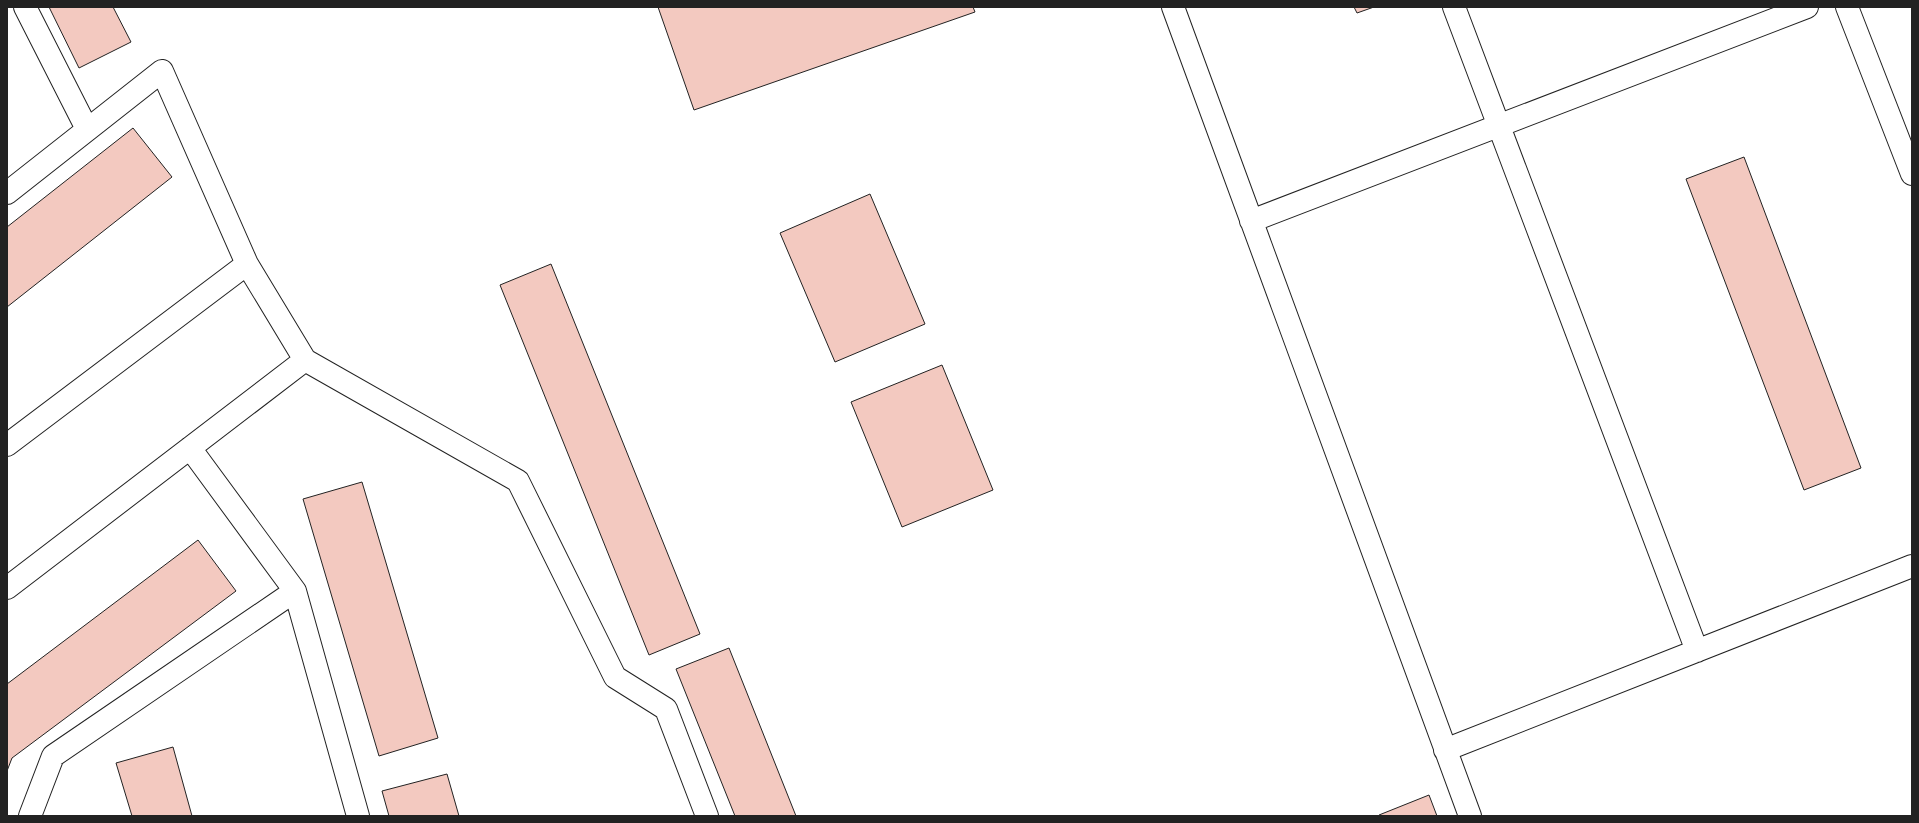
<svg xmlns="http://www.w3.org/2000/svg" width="1919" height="823" font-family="Barlow,sans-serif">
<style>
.building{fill:#f3c9c0;stroke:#222}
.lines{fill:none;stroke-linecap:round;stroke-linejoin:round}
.street-casing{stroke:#222;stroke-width:24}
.street{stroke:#fff;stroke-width:22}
</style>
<rect width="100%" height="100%" fill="#fff"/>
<!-- building -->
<path class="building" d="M49,7H113L131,42L79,68Z
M658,7H973L975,12L694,110Z
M1354,7H1374L1357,13Z
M133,128L172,177L7,307V227Z
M1744,157L1861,468L1804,490L1686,179Z
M870,194L925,324L835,362L780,233Z
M551,264L700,634L649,655L500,285Z
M942,365L993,490L902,527L851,402Z
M362,482L438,738L379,756L303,499Z
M198,540L236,591L12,758L7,771V684Z
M729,648L796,816H735L676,669Z
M173,747L192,816H132L116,763Z
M447,774L459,816H389L382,791Z
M1429,795L1437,816H1380L1379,815Z"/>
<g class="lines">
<defs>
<path id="street" d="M25,7L87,129
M1173,7L1470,816
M1454,7L1697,651
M1847,7L1912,174
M7,193L162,71L247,264
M1251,221L1807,7
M305,360L518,481L615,677L666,709L707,816
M7,445L247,264L305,360L7,588
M190,448L295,591L358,816
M1445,750L1912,566
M30,816L53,756L295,591"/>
</defs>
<!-- street casing -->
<use href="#street" class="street-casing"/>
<!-- street -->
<use href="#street" class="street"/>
</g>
<!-- border -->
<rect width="1919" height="823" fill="none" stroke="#222222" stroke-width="16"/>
</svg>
